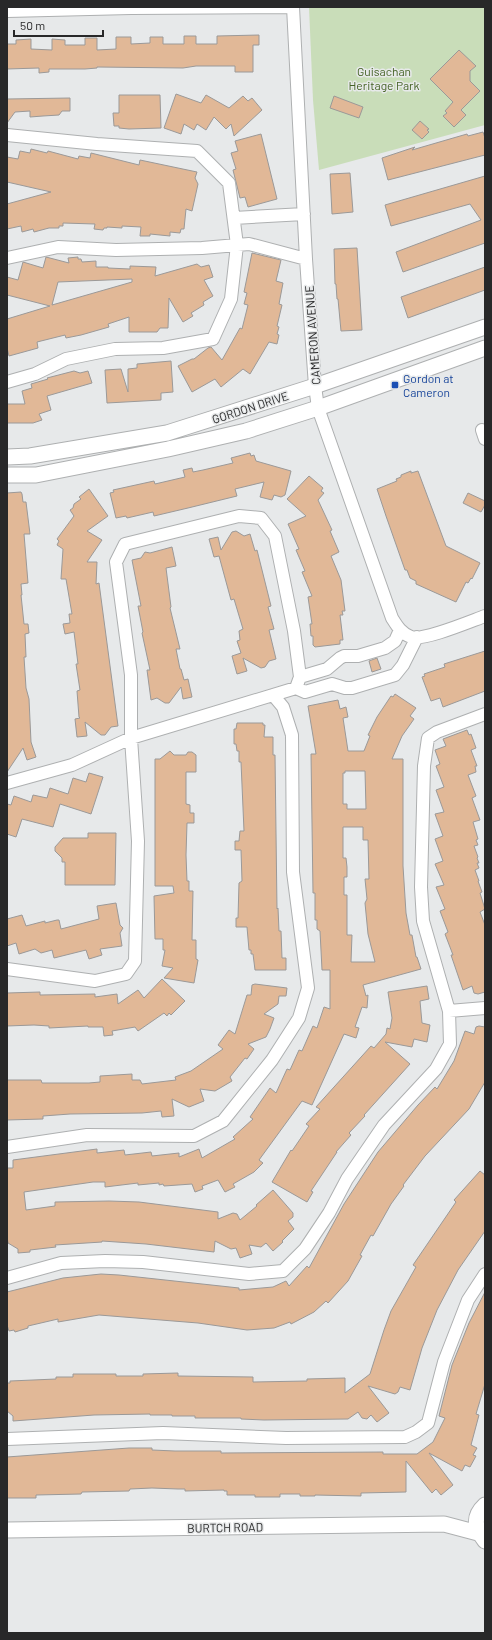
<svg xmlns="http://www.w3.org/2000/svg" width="492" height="1640" font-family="Barlow,sans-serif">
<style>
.green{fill:#c9ddb9}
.building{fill:#e1b897;stroke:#9b9998;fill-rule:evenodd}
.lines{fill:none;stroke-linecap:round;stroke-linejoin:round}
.minor-casing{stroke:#aeb0b1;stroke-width:14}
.major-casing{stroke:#aeb0b1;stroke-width:17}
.minor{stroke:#fff;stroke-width:12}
.major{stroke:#fff;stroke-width:15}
.transit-dot{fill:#1a4fb4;stroke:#e7e9ea;stroke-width:1.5}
.labels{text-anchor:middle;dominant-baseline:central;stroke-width:3;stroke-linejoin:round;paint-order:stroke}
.park-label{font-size:12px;fill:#446224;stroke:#e7e9ea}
.street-label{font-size:12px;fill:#282829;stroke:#e7e9ea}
.transit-label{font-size:12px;fill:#164399;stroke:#e7e9ea;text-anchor:start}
</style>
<rect width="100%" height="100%" fill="#e7e9ea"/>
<!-- green -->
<path class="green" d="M309,7H485V125L319,170L313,100Z"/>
<!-- building -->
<path class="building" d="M259,35V45H253V72H235V66H196L183,68L97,67V68L85,69H49V72L39,73V68L7,69V44H16V40L31,39V49L52,50V39L65,40V45H85V38H97V50L116,49V37H131V44L150,43V37H163V44H184V36H196V44H217V36Z
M459,50L476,66L470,71V81L480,91L461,110L466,115L454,127L443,116L447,113L445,111L453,102L430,79Z
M176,94L201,103L206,95L229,108L243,96L248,101L252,98L262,110L234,136L231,124L226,129L214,117L206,130L197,124L194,130L184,124L181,134L164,128Z
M119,95H160L161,128L129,129L119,128V126H114L113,113H119Z
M334,96L363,107L359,118L330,108Z
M70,98V111H62L59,115L43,116L30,117V111L15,112L7,123V99Z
M420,121L429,129L427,130L429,132L422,139L412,130Z
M483,132L485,138V155L388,180L382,158L415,147L412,150L467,134L468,136Z
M261,134L277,199L248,207L245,197L240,198L233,170L236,169L231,153L238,151L235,141Z
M31,149L47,153L48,151L78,159L79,156L90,158L91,153L139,165L140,160L197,172L195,178L198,184L192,211L186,209L184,229H181L180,233L170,232V236L150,234V236H140L141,227L122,226V228L107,227V228H104L103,230L94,229L95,224L63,223V226H59V228H49L34,232L33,229L22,232L21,226L7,229V204L51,192L7,182V157L18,159L20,151L30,153Z
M350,173L353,212L332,214L330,174Z
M485,176V243L403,272L396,252L481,220L470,204L391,226L385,205Z
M357,248L362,330L341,331L338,299H337L336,284H335L334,249Z
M252,253L281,260L276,281L283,283L279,304L282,305L277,326L279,327L277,334L279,335L277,344L269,342L250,374L243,369L221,387L215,379L192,392L178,366L192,359H194L208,348L211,347L222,360L240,328L242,329L248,305L244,304L247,293L244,292Z
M46,257L69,263L68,258L78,257V259H81L82,262L96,261V267H108V268L130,269V266L156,267L155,276L197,264L201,267L209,265L213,277L204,280L213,296L203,302L204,305L191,313L193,316L183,322L169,298L168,328H160L157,332H129V317L108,324L109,327L81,335L66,338L65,335L37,342L38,348L9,356L7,348V319L50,306L7,295V277L18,280L23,262L43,268ZM132,279V282L52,305L58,282Z
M485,267V290L408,318L401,297Z
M171,361L173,392L161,393V400L107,403L105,370L121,369L128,392V369L137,368V364Z
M74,371L80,373L88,371L92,383L47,396L51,410L39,414L42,420L33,423H7V404H25L22,391L32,388L31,384L48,379L47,378Z
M250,453L251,456L254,455L256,461L291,471L285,495L281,497L274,495L272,500L260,497L264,482L235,489L237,496L188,508L154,516L153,512L127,518L126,516L116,518L110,493L114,492L113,490L154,481L155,484L185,477L183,470L192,468L193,472L203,470L233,463L231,458Z
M411,471V473L418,471L446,546L480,563L472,579L471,578L468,583L466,582L456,602L416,584V581L410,578L407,570H405L386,516L377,489L397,481L396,479L401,477V475Z
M309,476L323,488L321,491L324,493L318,500L332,530L330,531L339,552L331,556L341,580L345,611H342L343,615H340L343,640H340V644L315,647L313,645V636H311L310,624H312L308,597L312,596L302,572L305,571L296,550L299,549L288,524L306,516L287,499Z
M89,489L108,516L87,531L102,540L87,562H97L96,584L99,583L118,726L111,727L105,735H101L85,722L87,736L77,737L75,719L80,718L79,717L77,691L80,690L76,664H78L74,632L65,634L63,624L70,623L69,614H72L66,579H61L63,549L57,545L59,541L57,539L74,516L70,510L73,508L74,504L81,499L79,497Z
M21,492L22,494L23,502H26L30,534H24L28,583L21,584L22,595H21L24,624H28L29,633L25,634L26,657H24L26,688L29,699L31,742L36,757L27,760L23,748L7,772V493Z
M468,493L485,501V505L481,512L463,503Z
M236,531L244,536L250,534L255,551L257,550L271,606L268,607L274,629L269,630L276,659L269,661L265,667L261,668L243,658L247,671L237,674L232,656L241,653L237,641L240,640L239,631L243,629L234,599L231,600L219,556L214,557L209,539L218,537L221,550L232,532Z
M172,547L176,566L166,568L171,607L170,608L180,649H176L180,669H181L184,680L188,679L192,697L183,699L181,687L169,703H165L157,698L151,700L147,670H150L142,633L143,632L138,606H141L132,560L141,558L145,552L150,553Z
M485,651V691L443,707L440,698L431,701L422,677L425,676L424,674L445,667L444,664Z
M377,658L381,669L372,672L369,661Z
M395,694L416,708L410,716L414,719L402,736L392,759H403V866L406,913L410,935H412L416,957H417L421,969L363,985L366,996L368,995L367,1008L362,1007L355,1027L359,1028L356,1038L344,1034L312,1105L302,1101L259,1160L263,1163L254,1172L233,1184L235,1187L225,1192L218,1180L202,1186L203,1189L195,1192L192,1184L164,1186L163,1184L159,1185V1183L138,1185V1183L105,1187V1182H93L24,1192L26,1210L55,1206V1202L109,1201L139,1202L218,1212V1219L233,1213L237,1214L240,1220L257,1206L256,1205L273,1190L293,1213V1217L288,1221L294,1229L282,1241L283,1242L273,1251L266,1243L261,1247L249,1245L252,1254L240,1258L236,1248L231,1249L215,1241L214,1252L146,1244L102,1241V1242L55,1245L56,1247L30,1250V1252L18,1253V1249L8,1243L7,1236V1168H13V1160L97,1149V1153L124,1150L125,1155L151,1152L152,1156L179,1153V1157L199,1149L202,1158L235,1139L233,1137L253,1119L250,1117L270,1088L276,1093L287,1069L290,1070L299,1050L302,1051L313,1026L317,1028L324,1007L330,1009V970H322L320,931L317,929V920H315V893H313L311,754H316L308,706L338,700L340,709L346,707L348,717L343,718L348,751H364L370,736L368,735L377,717L391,696L393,697ZM345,771H365L366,809H347V804H343V773H345ZM343,827H363V840H368L369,879H365L367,899L365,903L368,934L375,962H351L352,935H347V895H344V877H347V867L346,858H343Z
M237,723H263V725H265L264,737H273V755H275L277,909L278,908L279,931H281L282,958H286V970H255L253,954H251V950H249L247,927H236V918H238L239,883L242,881L241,850H235V841H239L240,831H244L241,762H239V751H237L236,744H234V729H236Z
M467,730L469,735L471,734L476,748L471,750L477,766H475L476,772L468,775L476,796L472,798L480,820L473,822L478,839L476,840L478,845L474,846L478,857L477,858L479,863H477L479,868L475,870L479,881H478L482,892L480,893L485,909L480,912L485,925V992L478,994L474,993L472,986L463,990L451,955H453L445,934L448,932L440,911L445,909L436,887L444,885L435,864L443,861L435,839L443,836L435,814L444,812L436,790L444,787L436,766L440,764L435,750L446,746L443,739Z
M170,751L174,755H186L188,752H192L196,755V772H186V804L190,805V813H194V823H187L186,855L187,881H189V891H193L192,940H196V959L198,960L194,983L164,978L173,968L162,966L165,950H163V939H155L154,896L174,893L173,886H155V759H160Z
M89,773L103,777L91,814L60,804L53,827L22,819L16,837L7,834V804L11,805L14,796L31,802L33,795L47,798L50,788L68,794L73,778L86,782Z
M88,833H116L115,885H65V862H62V858L55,851V847L63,838H88Z
M116,903L120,925L123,928L120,933L122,946L100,949L102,955L89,959L86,950L54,958L52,950L41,953L35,949L19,954L16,943L7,946V919L22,915L26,926L45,921V923L57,920H59L61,929L99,919L97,906Z
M162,979L185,1001L171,1015L169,1013L167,1016L164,1013L138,1031L135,1027L112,1031L113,1035L104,1036L103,1027H88V1026L49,1028V1026L34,1025L7,1026V993L40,992V995L95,994V997L117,994L118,1004L138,990L144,998Z
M255,984L287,988L286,996H279L278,1004L264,1014L274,1018L270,1029L266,1037L248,1044L254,1049L247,1059L245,1058L230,1077L232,1081L215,1091L200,1089L204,1101L189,1107L172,1099L174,1116L162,1117L161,1111L142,1113L70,1114L43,1116V1119L7,1120V1080H41L42,1083H89L100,1082V1076L132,1074V1080H140L142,1084L176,1080L175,1077L191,1071L223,1049L218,1045L229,1030L235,1034L247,995H251L252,985Z
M427,986L429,999L420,1001L422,1023L430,1025L427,1042L414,1039L412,1047L385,1042L410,1064L364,1115L365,1116L349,1133L351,1135L336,1152H337L311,1191L313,1192L307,1202L272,1182L291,1150L292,1151L309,1126L306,1124L320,1109L316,1107L371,1046L374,1048L386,1034L387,1028L390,1029L392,1018L388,992Z
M479,1026L485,1027V1082L469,1109L425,1156L403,1185L404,1186L391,1204L373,1236L371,1235L360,1255L362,1256L348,1281L328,1303L326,1301L314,1312L291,1324L290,1322L274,1328L247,1330L198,1323L99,1315L58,1322V1319L28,1326V1328L15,1332L14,1330L9,1331L7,1325V1292L63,1278L101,1274L119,1275L239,1288V1290L273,1287L286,1281L289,1286L307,1266L309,1268L344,1204L378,1152L418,1105L435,1087L437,1089L454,1061L465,1031L474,1034L476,1027Z
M480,1171L485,1175V1231L458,1270L437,1310L422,1348L410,1390L400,1387L398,1392L395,1394L368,1386L389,1413L377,1422L371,1415L367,1419L362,1418L358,1412L348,1419L264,1420L241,1419V1418H195V1416H172V1415H150V1414L94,1415L13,1421V1416L7,1411V1383H10V1381L56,1379V1377H73V1374H116V1376H143V1374L178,1373V1376L253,1377V1382L307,1381V1379L345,1378V1393L370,1374L384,1330L391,1311L416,1267L413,1265L456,1202L454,1200Z
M485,1292V1384L476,1414L479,1415L471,1445L477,1448L473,1455L476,1456L470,1467L465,1465L462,1471L429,1453L453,1485L441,1495L436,1489L432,1493L406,1461V1492L361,1493V1496L315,1495V1496H300V1494H280V1497H255V1495H227V1491H224V1490L185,1491V1489H178L152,1488L130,1489L129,1491L82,1492L81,1494L36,1495V1498H7V1457L129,1448H152V1450L175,1451H221V1453L383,1452V1454H417L433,1442L445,1418L439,1416L452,1365L469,1323Z"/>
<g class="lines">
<defs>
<path id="minor" d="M293,7L306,259L315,386L318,408L392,618C397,626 401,633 411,637C424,641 471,621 485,616
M7,11L131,8L293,7
M7,135L97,144L197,151L229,183L237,245L231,299L213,339L163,348L115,349L66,359L35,374L7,382
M234,218L304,214
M7,258L58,247L116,250L202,248L249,244L306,259
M482,430L485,439
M300,677L327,669L340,658L344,656H358L385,648L395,641L400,630
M7,783L72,765L131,738L296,688L305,692L332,684L345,688H352L395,675L403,665L417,637
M7,969L95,981L126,974L135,961L138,841L131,738V675L116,562L125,544L239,516L261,518L275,536L294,631L300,677L296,688
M449,1011L485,1008
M7,1147L87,1135L194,1136L223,1121L272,1060L299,1018L308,988L293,872L292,735L283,707L273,695
M7,1278L61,1263L105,1261L143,1262L249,1274L283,1271L305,1249L329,1213L347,1179L384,1125L436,1069L450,1044L449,1011L423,921L421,887L424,766L428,738L437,732L485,714
M7,1439L163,1433L286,1438L405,1437L416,1432L428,1423L444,1362L468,1300L485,1274"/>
<path id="major" d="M7,457L30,456L167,433L315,386L485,327
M7,475H36L168,449L246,431L318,408L485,348
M485,1505C472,1517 475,1528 485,1541
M7,1530L444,1524L478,1533"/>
</defs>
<!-- minor casing -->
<use href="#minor" class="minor-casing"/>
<!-- major casing -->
<use href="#major" class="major-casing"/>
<!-- minor -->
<use href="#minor" class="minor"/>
<!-- major -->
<use href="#major" class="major"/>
</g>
<!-- markers -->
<rect class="transit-dot" x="391" y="381" width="8" height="8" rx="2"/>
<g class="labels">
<!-- park labels -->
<g class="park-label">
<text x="384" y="71">Guisachan<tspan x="384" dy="14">Heritage Park</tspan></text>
</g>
<!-- street labels -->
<g class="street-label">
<text transform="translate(312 335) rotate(-94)">CAMERON AVENUE</text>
<text transform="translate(250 407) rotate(-18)">GORDON DRIVE</text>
<text transform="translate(225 1527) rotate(-1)">BURTCH ROAD</text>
</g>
<!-- transit labels -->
<g class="transit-label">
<text x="403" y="378">Gordon at<tspan x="403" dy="14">Cameron</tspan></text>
</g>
</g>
<!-- border -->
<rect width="492" height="1640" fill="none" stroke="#282829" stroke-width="16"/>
<!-- scale -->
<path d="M14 30v6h89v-6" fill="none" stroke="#282829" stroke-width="2"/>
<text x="20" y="30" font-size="12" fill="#282829" stroke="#e7e9ea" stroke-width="3" paint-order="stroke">50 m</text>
</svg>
